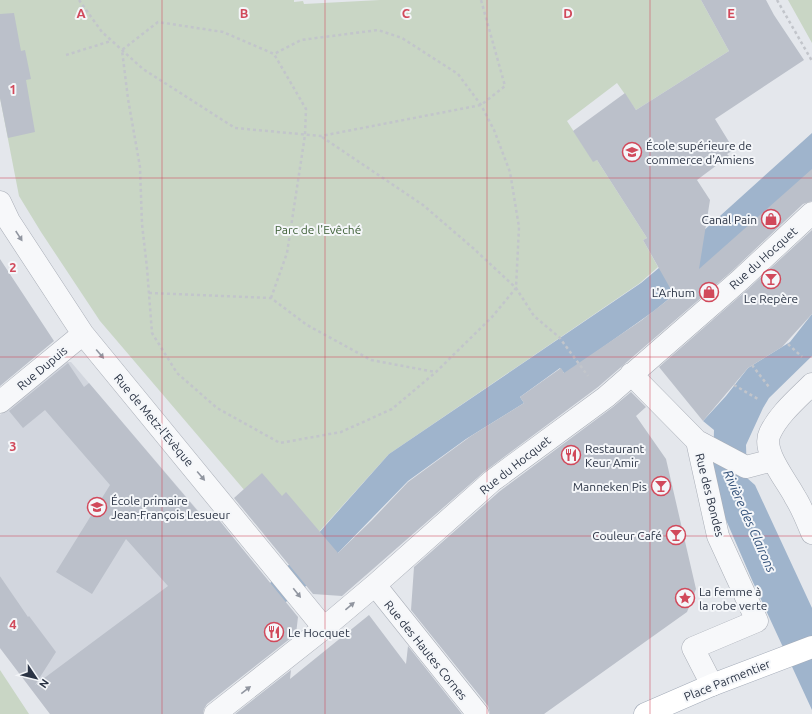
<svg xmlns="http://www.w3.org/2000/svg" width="812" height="714" font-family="Ubuntu,sans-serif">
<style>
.built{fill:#d2d6de}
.green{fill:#c9d6c5}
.water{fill:#9fb4cc}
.building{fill:#bbc0ca}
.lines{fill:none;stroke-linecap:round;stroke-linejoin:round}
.minor-casing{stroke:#a9aeb7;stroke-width:23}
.major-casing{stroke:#a3abb8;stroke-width:23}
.path{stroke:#c2c5cb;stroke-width:2.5;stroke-dasharray:3 3;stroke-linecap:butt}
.minor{stroke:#f7f8fa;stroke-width:22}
.major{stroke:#fff;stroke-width:22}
.oneway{fill:#9196a0}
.grid{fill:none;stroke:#d1495b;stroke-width:1;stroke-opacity:0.55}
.labels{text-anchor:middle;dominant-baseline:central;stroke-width:4;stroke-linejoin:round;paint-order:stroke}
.poi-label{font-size:12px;fill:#2b3445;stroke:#f4f6f9;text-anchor:start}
.park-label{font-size:12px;fill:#3f6138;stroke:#f4f6f9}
.street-label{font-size:12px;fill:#2b3445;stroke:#f4f6f9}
.water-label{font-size:13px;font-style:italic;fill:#34527a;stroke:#f4f6f9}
.grid-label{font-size:13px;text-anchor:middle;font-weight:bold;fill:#d1495b;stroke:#f4f6f9;stroke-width:4;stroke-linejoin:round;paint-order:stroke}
</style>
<rect width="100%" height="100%" fill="#e4e7ec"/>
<!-- built -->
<path class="built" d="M63,362H71L229,547L50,714L0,648L16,600L0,576V415Z"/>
<!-- green -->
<path class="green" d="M0,0H294V2L303,1L304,4L380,0H701L729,51L636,110L617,83L567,121L593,161L597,160L647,238L643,240L658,267L640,283L389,454L299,554L100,321L41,232L19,196L0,98Z
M788,0H812V43Z
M0,670L29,714H0Z"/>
<!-- water -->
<path class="water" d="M812,133V170L681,289L654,311L565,374L560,368L520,397L524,403L466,439L408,481L337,554L320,575L144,714H112L264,589L301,553L389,454L641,283L710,225Z
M812,314V356L769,398L763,408L746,445L747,478L755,485L812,608V710L752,580L723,513L713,464L714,430L703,421L726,396L748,368L790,342Z"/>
<!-- building -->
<path class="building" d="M701,0H766L774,15L804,60L715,119L734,150L727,154L729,156L697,180L710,200L699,269L812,169V201L803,204L732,271L598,387L484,472L342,596L313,594L234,498L262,473L282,496L286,492L338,553L372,520L408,482L471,436L524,403L520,397L561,368L564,373L642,320L674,295L643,240L647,238L597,160L593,162L573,131L625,93L636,110L729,51Z
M14,13L21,51L25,50L31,79L26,80L35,132L8,138L0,98V14Z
M812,230V314L782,347L748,368L703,421L659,367L748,289Z
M0,259L54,341L0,386Z
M68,363L84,387L89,383L207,522L215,515L298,617L296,634L207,704L204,709L203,714H50L0,648V576L28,617L29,616L56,652L35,685L168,586L126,539L92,594L56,572L110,485L45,410L23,428L9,411Z
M631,392L646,407L636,416L666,459L696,589L687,612L544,714H490L488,706L411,610L414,567L500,491L613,407Z
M369,615L406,664L408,646L462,714H235L291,670L290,679Z"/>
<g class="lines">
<defs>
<path id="minor" d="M0,202L9,221L83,334L324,628
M631,374L697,441L718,536L757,621L693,648L712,685
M812,384C797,399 779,414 770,433C761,451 787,481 795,497C802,508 807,521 812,533
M0,402L83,334
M697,441L746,467L773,460
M375,585L478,714
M215,714L324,628L375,585L492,481L606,397L740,280L812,213"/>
<path id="major" d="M645,714L712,685L812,647"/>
</defs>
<!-- minor casing -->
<use href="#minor" class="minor-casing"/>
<!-- major casing -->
<use href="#major" class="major-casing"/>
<!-- path -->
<path class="path" d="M79,0L102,32L143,69L235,128L321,136L481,105L505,86L481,0
M777,0L812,61
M66,55L111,41
M322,137L423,205L473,248L516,288L534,316L559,337L588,376
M149,293L271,298L307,325L371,360L435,372
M271,298L287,253L305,135L306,109L274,54L223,32L158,22L122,50L128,99L140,167L142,224L147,268L152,333L177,373L217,408L280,443L341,432L392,409L436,372L492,317L516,288L519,227L510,172L494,130L481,105L458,74L402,38L378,30L301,40L274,54
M788,344L802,357
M752,365L769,387
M734,385L758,399"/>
<!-- minor -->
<use href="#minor" class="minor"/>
<!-- major -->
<use href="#major" class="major"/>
</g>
<!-- one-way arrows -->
<defs><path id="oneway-solid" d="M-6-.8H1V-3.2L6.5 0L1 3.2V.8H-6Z"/></defs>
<g class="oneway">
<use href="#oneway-solid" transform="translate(19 236) rotate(57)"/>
<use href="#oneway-solid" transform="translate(100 354) rotate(50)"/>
<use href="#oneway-solid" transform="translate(201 476) rotate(50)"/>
<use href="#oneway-solid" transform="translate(297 593) rotate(51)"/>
<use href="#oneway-solid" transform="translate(350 606) rotate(-40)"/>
<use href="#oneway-solid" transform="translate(246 690) rotate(-38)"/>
</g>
<!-- grid -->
<path class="grid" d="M162,0V714M325,0V714M487,0V714M650,0V714M0,178H812M0,357H812M0,536H812"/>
<!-- icons -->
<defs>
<symbol id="university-ring" viewBox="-11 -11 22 22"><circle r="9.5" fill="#f4f6f9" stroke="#d1495b" stroke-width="1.5"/><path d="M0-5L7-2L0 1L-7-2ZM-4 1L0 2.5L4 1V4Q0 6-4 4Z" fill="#d1495b"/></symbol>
<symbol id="shop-ring" viewBox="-11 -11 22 22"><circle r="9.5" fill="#f4f6f9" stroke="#d1495b" stroke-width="1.5"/><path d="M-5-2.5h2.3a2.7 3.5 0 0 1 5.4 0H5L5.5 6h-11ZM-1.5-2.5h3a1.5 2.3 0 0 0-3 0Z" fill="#d1495b"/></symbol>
<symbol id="bar-ring" viewBox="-11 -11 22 22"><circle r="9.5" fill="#f4f6f9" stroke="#d1495b" stroke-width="1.5"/><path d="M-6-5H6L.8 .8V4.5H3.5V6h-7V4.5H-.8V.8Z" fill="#d1495b"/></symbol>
<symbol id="restaurant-ring" viewBox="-11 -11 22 22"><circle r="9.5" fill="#f4f6f9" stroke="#d1495b" stroke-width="1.5"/><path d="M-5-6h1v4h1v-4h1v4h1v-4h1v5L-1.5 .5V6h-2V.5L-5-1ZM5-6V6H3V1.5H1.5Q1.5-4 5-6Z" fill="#d1495b"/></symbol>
<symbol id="school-ring" viewBox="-11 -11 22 22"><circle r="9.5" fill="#f4f6f9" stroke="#d1495b" stroke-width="1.5"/><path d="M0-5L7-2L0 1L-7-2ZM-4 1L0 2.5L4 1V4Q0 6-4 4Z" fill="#d1495b"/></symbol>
<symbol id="sight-ring" viewBox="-11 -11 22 22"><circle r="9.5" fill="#f4f6f9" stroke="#d1495b" stroke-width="1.5"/><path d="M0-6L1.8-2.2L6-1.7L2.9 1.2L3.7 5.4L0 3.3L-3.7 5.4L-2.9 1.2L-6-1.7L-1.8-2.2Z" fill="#d1495b"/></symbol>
</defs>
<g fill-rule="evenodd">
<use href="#university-ring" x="621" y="141" width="22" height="22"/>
<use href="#shop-ring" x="760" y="208" width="22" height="22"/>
<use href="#bar-ring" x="760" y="268" width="22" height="22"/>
<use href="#shop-ring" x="698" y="281" width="22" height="22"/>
<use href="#restaurant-ring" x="560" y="444" width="22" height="22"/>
<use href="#bar-ring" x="650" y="475" width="22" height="22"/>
<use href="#school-ring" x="86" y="496" width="22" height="22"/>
<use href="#bar-ring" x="665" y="524" width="22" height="22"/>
<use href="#sight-ring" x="674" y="587" width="22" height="22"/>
<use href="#restaurant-ring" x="263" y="621" width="22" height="22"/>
</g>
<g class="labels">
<!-- poi labels -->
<g class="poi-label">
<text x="646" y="145">École supérieure de<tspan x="646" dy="14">commerce d'Amiens</tspan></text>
<text x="757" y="219" text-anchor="end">Canal Pain</text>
<text x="695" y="292" text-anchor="end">L'Arhum</text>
<text x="771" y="298" text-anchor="middle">Le Repère</text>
<text x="585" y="448">Restaurant<tspan x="585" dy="14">Keur Amir</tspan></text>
<text x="647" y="486" text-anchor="end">Manneken Pis</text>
<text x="111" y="500">École primaire<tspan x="111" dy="14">Jean-François Lesueur</tspan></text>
<text x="662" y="535" text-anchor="end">Couleur Café</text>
<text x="699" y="591">La femme à<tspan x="699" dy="14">la robe verte</tspan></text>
<text x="288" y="632">Le Hocquet</text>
</g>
<!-- park labels -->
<g class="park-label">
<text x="318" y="229">Parc de l'Evêché</text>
</g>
<!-- street labels -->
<g class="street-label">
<text transform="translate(763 258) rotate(-42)">Rue du Hocquet</text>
<text transform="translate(42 368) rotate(-40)">Rue Dupuis</text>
<text transform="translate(154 420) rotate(50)">Rue de Metz-l'Evèque</text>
<text transform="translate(515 465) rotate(-38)">Rue du Hocquet</text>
<text transform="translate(710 495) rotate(76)">Rue des Bondes</text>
<text transform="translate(426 650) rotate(51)">Rue des Hautes Cornes</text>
<text transform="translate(727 680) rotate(-22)">Place Parmentier</text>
</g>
<!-- water labels -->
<g class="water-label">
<text transform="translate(750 521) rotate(66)">Rivière des Clairons</text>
</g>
</g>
<g class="grid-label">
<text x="81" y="18">A</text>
<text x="244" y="18">B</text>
<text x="406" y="18">C</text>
<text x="568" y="18">D</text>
<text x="731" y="18">E</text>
<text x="13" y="94">1</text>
<text x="13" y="272">2</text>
<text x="13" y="451">3</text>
<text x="13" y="629">4</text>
</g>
<!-- north arrow -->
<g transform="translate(36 678) rotate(125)" stroke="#f4f6f9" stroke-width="3" paint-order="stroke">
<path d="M0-3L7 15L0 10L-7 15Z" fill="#2b3445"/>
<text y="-6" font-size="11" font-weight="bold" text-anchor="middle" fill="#2b3445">N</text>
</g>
</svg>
